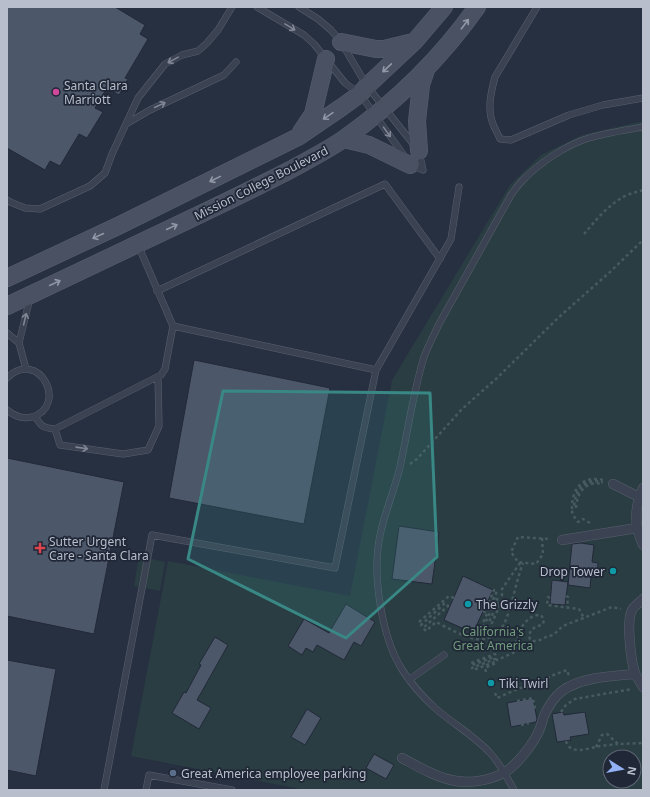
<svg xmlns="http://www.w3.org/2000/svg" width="650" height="797" font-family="'Noto Sans',sans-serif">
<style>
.green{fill:#293d42;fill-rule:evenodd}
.building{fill:#4d576a;stroke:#222938}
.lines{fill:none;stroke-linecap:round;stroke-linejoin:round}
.service-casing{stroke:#59606e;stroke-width:7}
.pedestrian-casing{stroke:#59606e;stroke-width:10}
.secondary-casing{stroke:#59606e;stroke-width:18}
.path{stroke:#475a5f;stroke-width:2.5;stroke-dasharray:3 3;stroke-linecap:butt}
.service{stroke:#3b4251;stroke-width:6}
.pedestrian{stroke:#3b4251;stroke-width:9}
.secondary{stroke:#495163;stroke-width:17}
.oneway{stroke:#9198a7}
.oneway2{stroke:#808694}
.marked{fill:#398885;fill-opacity:0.2;stroke:#398885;stroke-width:3;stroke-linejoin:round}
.hotel-dot{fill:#d1479c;stroke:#202736;stroke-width:1.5}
.health-dot{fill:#e0444e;stroke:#202736;stroke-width:1.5}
.culture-dot{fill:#0f9aa8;stroke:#202736;stroke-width:1.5}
.service-dot{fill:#5c6f8a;stroke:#202736;stroke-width:1.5}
.labels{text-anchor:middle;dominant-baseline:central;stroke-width:3.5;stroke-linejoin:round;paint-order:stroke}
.poi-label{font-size:12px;fill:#b8becb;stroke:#202736;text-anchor:start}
.street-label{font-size:12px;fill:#b8becb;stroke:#202736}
.park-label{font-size:12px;fill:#709b7d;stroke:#202736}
</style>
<rect width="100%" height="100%" fill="#273041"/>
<!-- green -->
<path class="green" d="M643,121V790H305L131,756L168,561L350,596L392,380L510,185L541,155L582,135ZM610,757H634V781H610Z
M139,556L165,562L160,591L134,586Z"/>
<!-- building -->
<path class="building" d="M7,7H115L145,25L140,34L148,39L125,78L128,79L123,88L119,95L107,88L95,108L103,112L87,138L79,134L60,166L50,161L45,170L7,148Z
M194,360L330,388L304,524L169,498Z
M7,458L124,482L94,634L7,616Z
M399,526L439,532L432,584L392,579Z
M581,543L594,545L592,562L598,563L597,578L591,577L590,588L568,585L572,544Z
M463,576L493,590L473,633L444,620Z
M552,580L568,582L565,605L550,604Z
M346,604L375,622L361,646L354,642L344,660L317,645L313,652L306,648L302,655L288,646L304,619L329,633Z
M215,637L228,645L197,700L211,708L199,729L172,713L184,692L186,693L201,665L199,664Z
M7,660L56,669L36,776L7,770Z
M533,698L537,719L536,722L511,727L507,703Z
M307,709L321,718L305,745L291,737Z
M563,712L564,715L585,712L589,734L570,737L571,740L557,742L552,714Z
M374,754L394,765L386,779L366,768Z"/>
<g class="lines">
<defs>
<path id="service" d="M257,7L304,35L314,44L345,83L360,94L405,157
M299,7L318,19L331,30L341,42L367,86L414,145
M537,7L495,77C491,92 487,109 493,124C495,129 498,134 500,139L511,140L569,115L603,105L643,98
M126,124L150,110L224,75L236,62
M419,152L423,170
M410,165L423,170
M7,200L10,202L25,208L40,209L90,186L105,173L112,154L138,98L165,64L182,55L198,51L207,43L218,30L232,7
M138,245L173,326L376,370
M157,291L385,184L440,259
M7,333L19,343L26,369
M19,343L30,298
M7,378C39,347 69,406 32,417C23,419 14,416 7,410
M35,416C41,426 42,428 55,429L161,375L165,369L173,326
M55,429L60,445L123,454L148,450L159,426L158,377
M409,680L444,655
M104,790L152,535L335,568L376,370L451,239L459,187
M146,790L149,775L232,790
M514,790C507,778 501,765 491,754C475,736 453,724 435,708C423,697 412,685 403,671C381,637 371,571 381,531C386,509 395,488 400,467C408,430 413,393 424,357C428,346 434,335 439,324L511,195C515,190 518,185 522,181C539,163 566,145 589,138C606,133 625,130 643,127"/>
<path id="pedestrian" d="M613,484L639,497
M643,488C634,508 634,525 643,545
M562,540L637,528
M643,599C639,603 634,606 632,610C626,621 631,661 635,673C637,678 641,683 643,687
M402,758C417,766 433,776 451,780C468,784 490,781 505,772C517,765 532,745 538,733C541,727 542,722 544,716C548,707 554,697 562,691C581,677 612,676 635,674"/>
<path id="secondary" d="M341,42L376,49H384L413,42
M301,132L313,114L326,59
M344,139L369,145L410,165
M419,151L417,121L421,85L426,70
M7,278L118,226L298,137L342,107L360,94L367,86L415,41L444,7
M7,306C66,278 125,250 184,222C220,205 255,188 290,170C308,160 328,150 345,138C396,102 441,58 477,7"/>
</defs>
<!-- service casing -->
<use href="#service" class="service-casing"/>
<!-- pedestrian casing -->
<use href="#pedestrian" class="pedestrian-casing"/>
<!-- secondary casing -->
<use href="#secondary" class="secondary-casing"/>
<!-- path -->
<path class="path" d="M584,234C596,220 608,205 625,196C631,193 637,192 643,190
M410,464L417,459L462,409L497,378L559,317L610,272L643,240
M603,480C582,475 572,489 572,508H574C575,490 583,478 603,482
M576,508C577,492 586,480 603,484
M573,511L572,512L573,515L578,522L583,519L590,523
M542,538L543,554L536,564L518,562L511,552L518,537L551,539
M566,596L568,597L567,607
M454,598L449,596L419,622L421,625L445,603L448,606L423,628L426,631L436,622C448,628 464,637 476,639C487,641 499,634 504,624C507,618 509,611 511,604C515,591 518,576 523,563
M550,598L548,597L547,605L579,609L584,618
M483,611L485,612L494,590L497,591L481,627L483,628L496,599L499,600L489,622L492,623L502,600V589L520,563
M486,672L485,668L496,663L495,662L473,670L472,668L495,659L494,657L472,665L471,663L495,654L497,660L515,652C516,647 516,641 517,637C521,626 529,614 541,615L544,620L543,624L534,628L531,630L529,636L530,639L532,641H538L546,637L553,635L563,626L612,607L621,609
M495,693L497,698L520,688L536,686L551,676L567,670L569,676
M517,701L533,698L535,709
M561,712L566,705L575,699L632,689
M521,725L529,723
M566,741C570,755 586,749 596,747C603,745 611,745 618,744
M596,747L602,735L607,734L618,744L643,743"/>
<!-- service -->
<use href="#service" class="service"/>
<!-- pedestrian -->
<use href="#pedestrian" class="pedestrian"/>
<!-- secondary -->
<use href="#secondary" class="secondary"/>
</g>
<!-- one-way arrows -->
<defs><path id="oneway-shaft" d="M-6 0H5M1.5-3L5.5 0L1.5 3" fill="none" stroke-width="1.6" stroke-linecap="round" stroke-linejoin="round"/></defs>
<g class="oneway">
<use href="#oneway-shaft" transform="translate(465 24) rotate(-53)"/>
<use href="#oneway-shaft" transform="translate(387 68) rotate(137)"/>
<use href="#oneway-shaft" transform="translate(328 116) rotate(146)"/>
<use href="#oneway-shaft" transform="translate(215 179) rotate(154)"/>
<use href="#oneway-shaft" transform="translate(172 227) rotate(-25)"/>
<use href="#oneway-shaft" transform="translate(98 236) rotate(155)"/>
<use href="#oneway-shaft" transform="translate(55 283) rotate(-25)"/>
</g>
<g class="oneway2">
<use href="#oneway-shaft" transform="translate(290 27) rotate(31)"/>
<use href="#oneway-shaft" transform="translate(173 60) rotate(151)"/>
<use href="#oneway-shaft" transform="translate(160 105) rotate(-25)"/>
<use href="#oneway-shaft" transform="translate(387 132) rotate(54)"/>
<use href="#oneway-shaft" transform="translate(25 319) rotate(-77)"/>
<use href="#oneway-shaft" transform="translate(82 448) rotate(8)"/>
</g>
<!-- marked area -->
<path class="marked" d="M223,391L430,393L437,557L346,638L188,559Z"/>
<!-- markers -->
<circle class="hotel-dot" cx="56" cy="92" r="4"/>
<path class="health-dot" d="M38 542h4v4h4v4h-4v4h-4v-4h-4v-4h4z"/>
<g class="culture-dot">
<circle cx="613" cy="571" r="4"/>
<circle cx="468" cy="604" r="4"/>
<circle cx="491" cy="683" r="4"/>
</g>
<circle class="service-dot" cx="173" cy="773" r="4"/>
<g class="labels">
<!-- poi labels -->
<g class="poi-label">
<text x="64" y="85">Santa Clara<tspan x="64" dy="14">Marriott</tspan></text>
<text x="49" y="541">Sutter Urgent<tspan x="49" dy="14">Care - Santa Clara</tspan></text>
<text x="605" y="571" text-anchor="end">Drop Tower</text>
<text x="476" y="604">The Grizzly</text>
<text x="499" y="683">Tiki Twirl</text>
<text x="181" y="773">Great America employee parking</text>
</g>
<!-- street labels -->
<g class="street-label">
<text transform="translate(261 183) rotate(-27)">Mission College Boulevard</text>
</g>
<!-- park labels -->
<g class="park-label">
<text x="493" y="631">California's<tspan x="493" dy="14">Great America</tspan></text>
</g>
</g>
<!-- border -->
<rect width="650" height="797" fill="none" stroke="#b8becb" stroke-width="16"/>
<!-- north arrow -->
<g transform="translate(622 769) rotate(101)"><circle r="19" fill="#202736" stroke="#5d6372"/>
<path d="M0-3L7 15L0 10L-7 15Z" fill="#93b1f5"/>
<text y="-6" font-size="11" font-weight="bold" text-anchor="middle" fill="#b8becb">N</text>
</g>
</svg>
